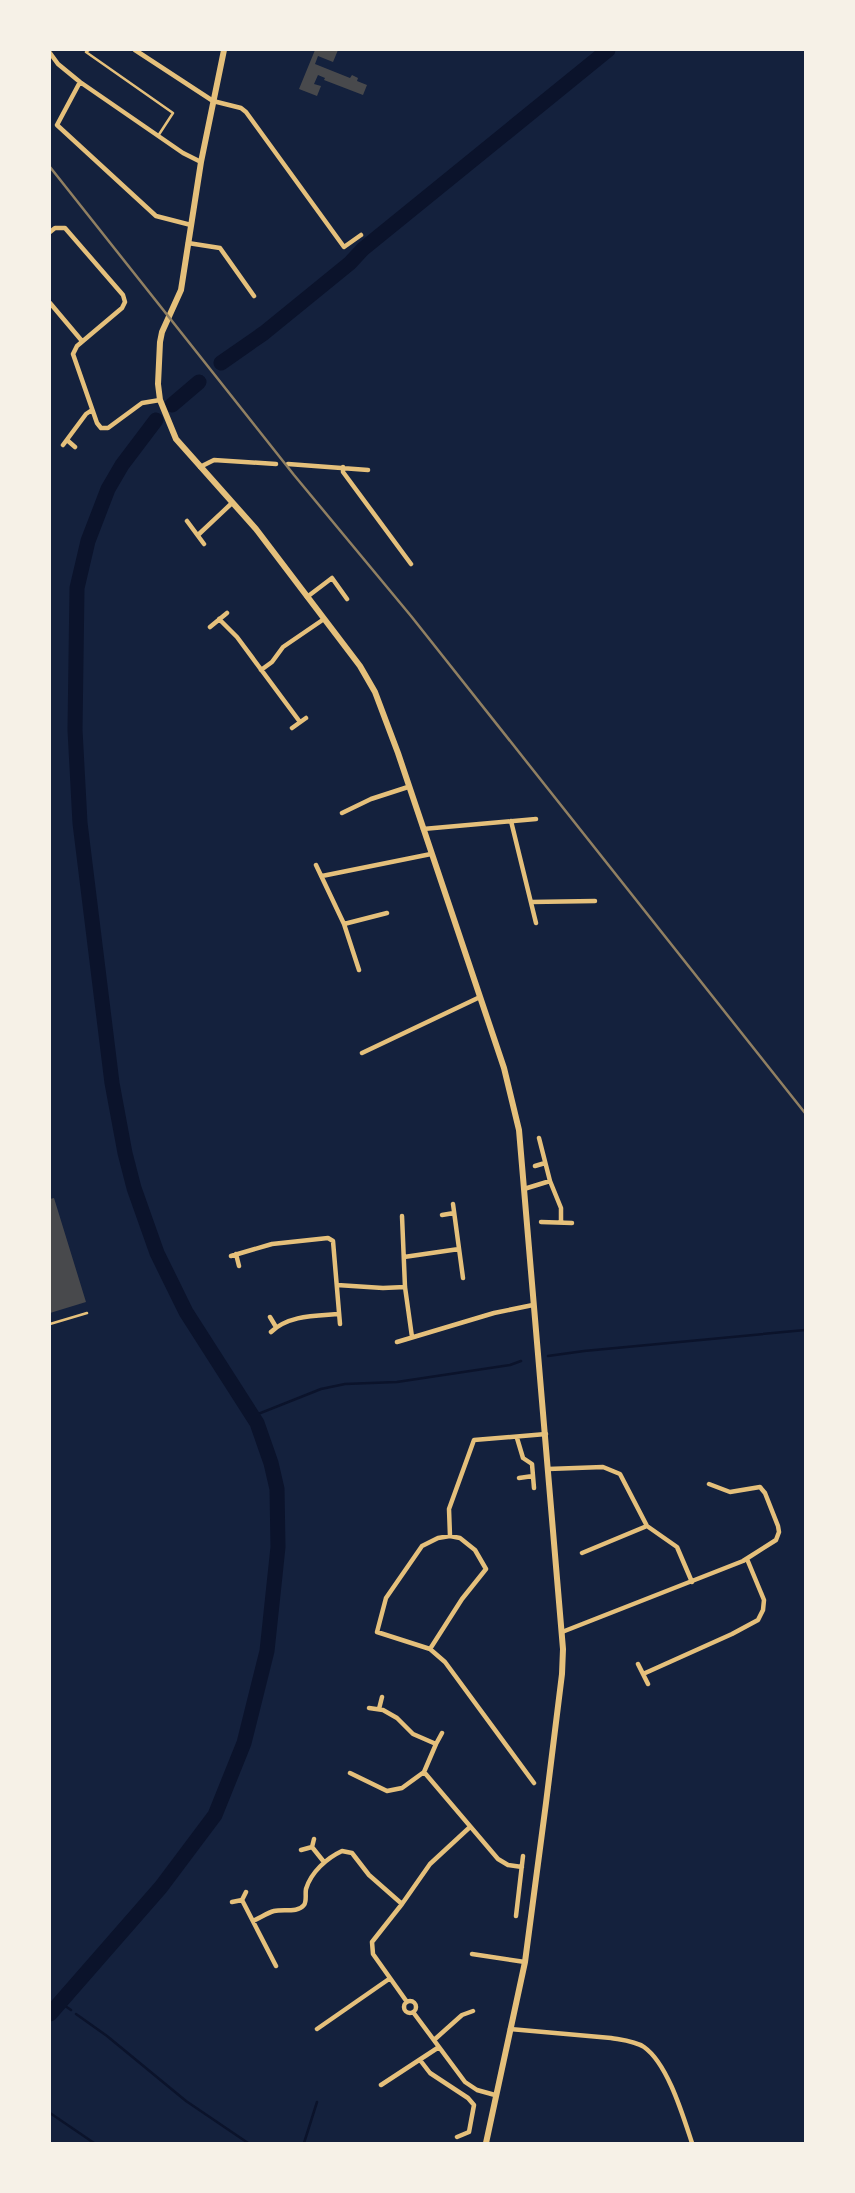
<svg xmlns="http://www.w3.org/2000/svg" width="855" height="2193" font-family="Jost,sans-serif">
<style>
.lines{fill:none;stroke-linecap:round;stroke-linejoin:round}
.stream{stroke:#0b132b;stroke-width:2.5}
.river{stroke:#0b132b;stroke-width:15}
.building{fill:#48494c}
.service{stroke:#e5c07b;stroke-width:2.5}
.minor{stroke:#e5c07b;stroke-width:4.5}
.secondary{stroke:#e5c07b;stroke-width:6}
.rail{stroke:#918062;stroke-width:2.5}
</style>
<rect width="100%" height="100%" fill="#14213d"/>
<g class="lines">
<!-- stream -->
<path class="stream" d="M548,1356L584,1351L805,1330
M253,1416L321,1389L345,1384L397,1382L510,1365L521,1361
M61,2003L71,2010
M76,2014L107,2036L186,2101L248,2143
M50,2113L94,2143
M304,2143L317,2102"/>
<!-- river -->
<path class="river" d="M221,363L264,333L350,263L363,249L608,50
M172,405L199,382
M50,2014L161,1887L215,1815L244,1743L267,1651L278,1547L277,1489L271,1463L257,1423L186,1312L157,1253L134,1188L125,1153L112,1083L80,823L75,730L77,588L88,541L108,489L122,465L156,420"/>
</g>
<!-- building -->
<path class="building" d="M315,50H338L333,62L318,56L315,64L350,78L352,75L358,78L357,81L367,85L363,95L324,80L325,78L318,75L314,84L321,86L317,96L299,89Z
M54,1198L86,1302L50,1313V1199Z"/>
<g class="lines">
<!-- service -->
<path class="service" d="M89,50L86,52L173,113L158,136
M50,1324L87,1313"/>
<!-- minor -->
<path class="minor" d="M135,50L213,101L241,108L246,112L344,247L361,235
M50,53L58,64L80,82L183,153L201,162
M80,82L57,125L156,216L191,225
M50,232L55,228H65L123,295L125,302L122,308L77,346L73,354L97,423L101,428H108L142,403L160,400
M188,243L220,248L254,296
M50,303L82,341
M67,440L75,447
M63,445L86,414L92,410
M288,464L368,470
M200,467L214,460L276,464
M343,467V472L411,564
M187,521L204,544
M198,535L232,503
M307,597L332,578L347,599
M219,619L237,637L300,722
M210,627L227,613
M261,670L272,662L283,647L324,619
M292,728L306,718
M342,813L371,799L408,787
M511,821L536,923
M423,829L536,819
M316,865L344,924L359,970
M322,876L431,854
M531,902L595,901
M344,924L387,913
M362,1053L480,997
M539,1138L550,1181
M535,1166L545,1163
M524,1189L550,1181L561,1208V1222
M453,1204L463,1278
M442,1215L454,1213
M402,1216L405,1287L412,1337
M541,1222L572,1223
M236,1254L239,1266
M231,1256L272,1244L328,1238L333,1241L340,1324
M404,1257L459,1249
M337,1285L383,1288L405,1287
M270,1317L276,1327
M271,1332C289,1315 315,1316 339,1314
M397,1342L494,1313L533,1305
M517,1438L523,1458L532,1464L534,1488
M548,1469L603,1467L620,1474L647,1526L677,1547L692,1582
M519,1478L533,1476
M450,1536L449,1509L474,1440L546,1434
M582,1553L647,1526
M562,1632L743,1561L776,1540L779,1532L778,1526L765,1493L760,1487L730,1492L709,1484
M430,1649L462,1599L486,1569L475,1550L460,1538L450,1536L438,1538L422,1546L386,1598L377,1632L430,1649L445,1662L534,1783
M638,1664L648,1684
M643,1674L732,1634L758,1620L763,1610L764,1600L747,1559
M379,1709L382,1697
M436,1744L442,1733
M424,1772L498,1859L508,1865L522,1867
M350,1773L387,1791L402,1788L424,1772L436,1744L413,1734L397,1718L383,1710L369,1708
M314,1839L312,1847L324,1862
M301,1850L312,1847
M246,1892L242,1900L276,1966
M232,1902L242,1900
M516,1916L523,1856
M253,1921C260,1918 267,1913 274,1911C283,1909 298,1913 304,1905C307,1901 305,1894 306,1889C311,1872 327,1858 342,1851L352,1853L369,1875L402,1904
M472,1954L525,1962
M404 2007a6 6 0 1 1 12 0a6 6 0 1 1-12 0Z
M407,2002L373,1954L372,1942L402,1904L430,1864L470,1827
M413,2012L465,2082L477,2090L495,2095
M317,2029L389,1979
M510,2029L611,2038C622,2040 635,2041 644,2047C668,2064 683,2116 692,2143
M434,2040L462,2015L473,2011
M420,2060L430,2073L468,2098L474,2105L469,2132L457,2137
M381,2085L439,2047"/>
<!-- secondary -->
<path class="secondary" d="M224,50L201,162L181,290L162,332L160,342L158,384L160,400L176,439L256,529L360,666L375,692L398,753L504,1068L519,1130L563,1649L562,1674L546,1803L525,1962L486,2143"/>
<!-- rail -->
<path class="rail" d="M50,167L294,475L411,616L805,1113"/>
</g>
<!-- border -->
<rect width="855" height="2193" fill="none" stroke="#f6f1e7" stroke-width="102"/>
</svg>
